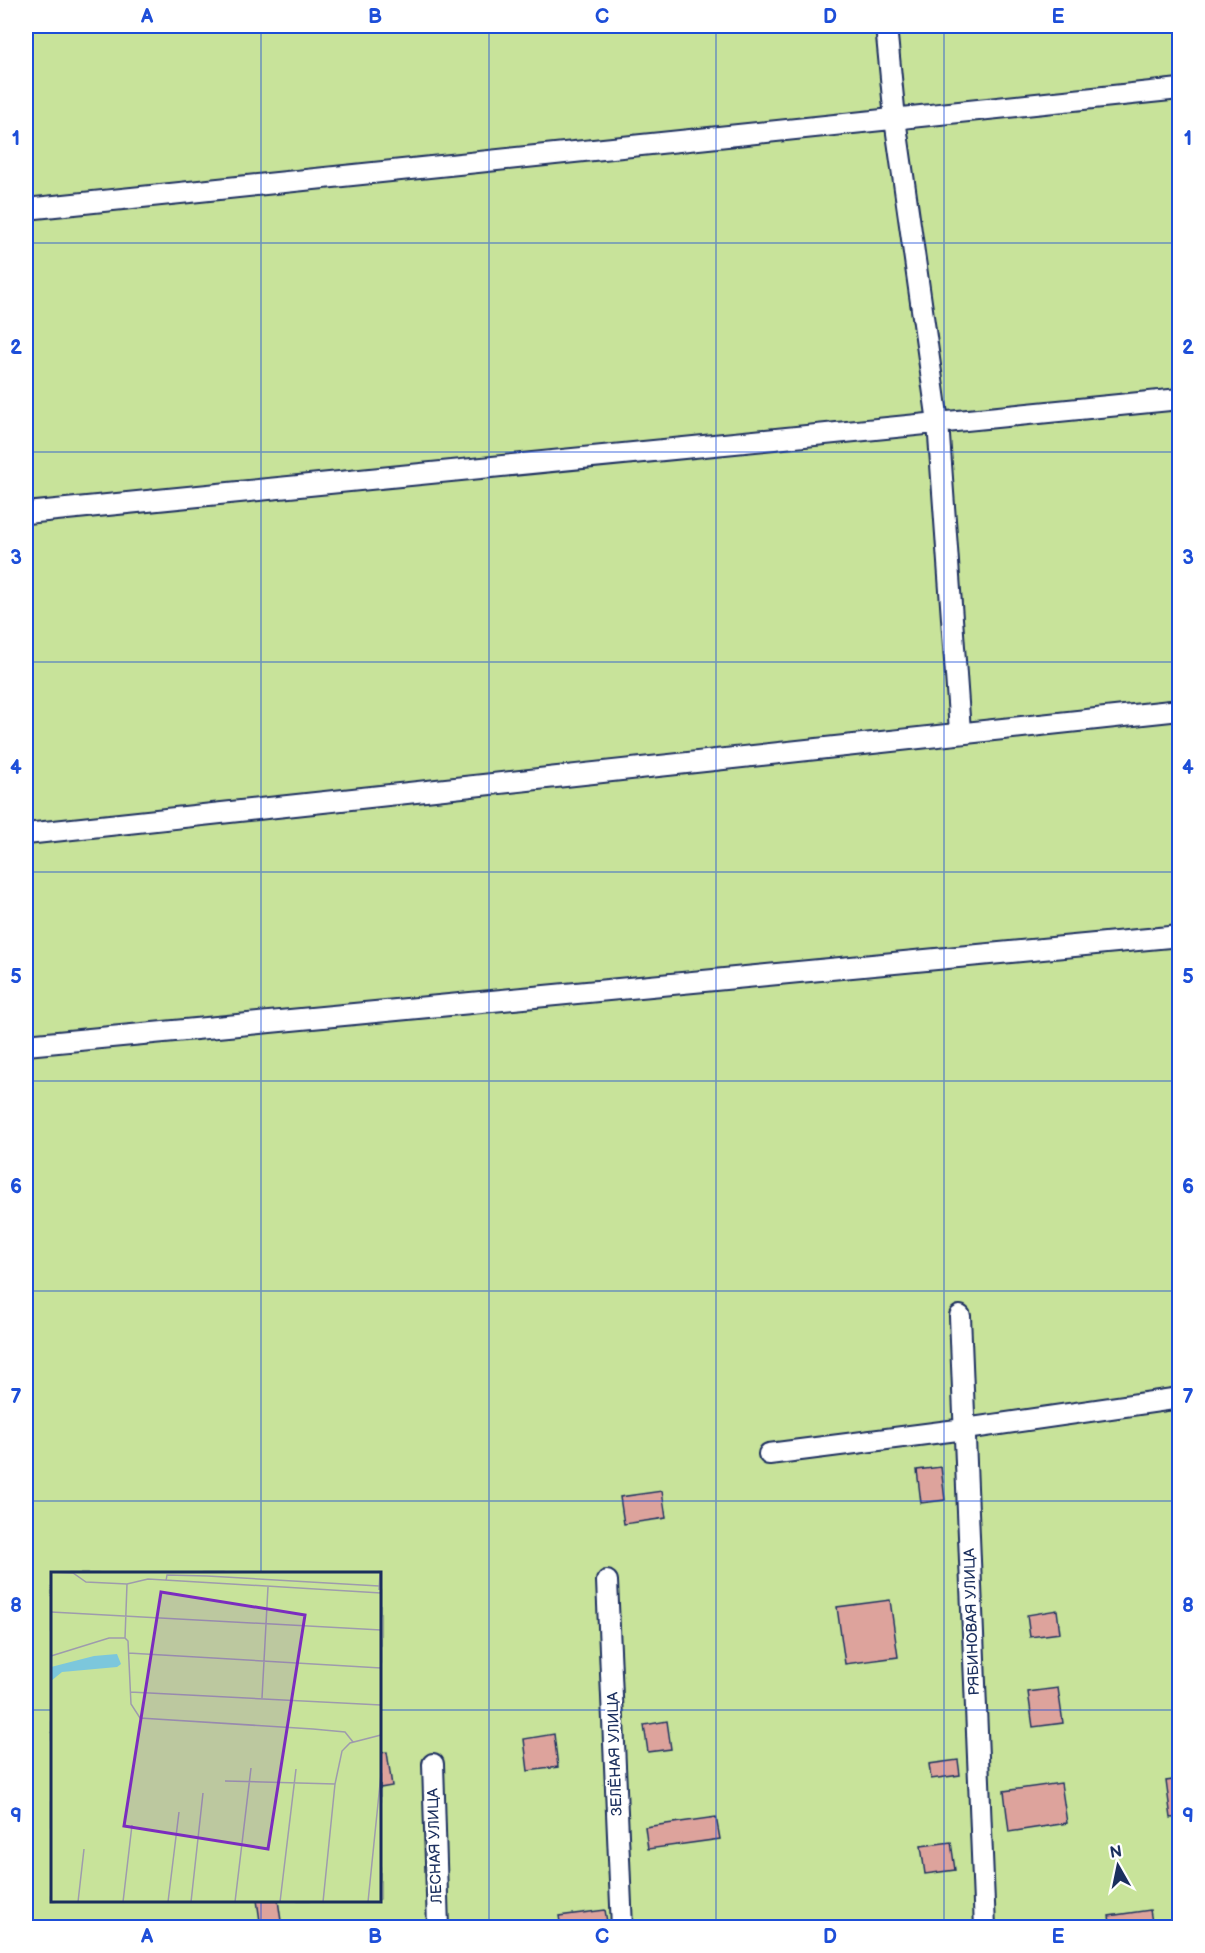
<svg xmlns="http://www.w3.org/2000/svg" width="1205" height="1953" font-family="'Balsamiq Sans',sans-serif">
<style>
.green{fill:#c8e39a;stroke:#72897c;stroke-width:1.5;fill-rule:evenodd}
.building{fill:#dda39c;stroke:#1b2f5e;stroke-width:1.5}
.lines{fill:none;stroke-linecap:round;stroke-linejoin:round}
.service-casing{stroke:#1b2f5e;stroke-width:24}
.service{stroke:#fff;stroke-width:20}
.grid{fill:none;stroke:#1d4ed8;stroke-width:1.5;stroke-opacity:0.55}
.labels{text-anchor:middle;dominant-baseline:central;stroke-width:4.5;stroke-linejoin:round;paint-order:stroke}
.street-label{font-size:15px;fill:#1b2f5e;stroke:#fff}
.inset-road{fill:none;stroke:#9e9bad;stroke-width:1.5}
.view{fill:#7b2cbf;fill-opacity:0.15;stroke:#7b2cbf;stroke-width:3}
.inset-edge{fill:none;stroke:#1b2f5e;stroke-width:3}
.neatline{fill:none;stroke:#1d4ed8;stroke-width:2}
.grid-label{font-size:20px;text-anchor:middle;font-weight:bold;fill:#1d4ed8}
</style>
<rect width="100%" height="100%" fill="#f5e3e1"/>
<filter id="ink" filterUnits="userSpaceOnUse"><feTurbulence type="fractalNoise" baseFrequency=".0167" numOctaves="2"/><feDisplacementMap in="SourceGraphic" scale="12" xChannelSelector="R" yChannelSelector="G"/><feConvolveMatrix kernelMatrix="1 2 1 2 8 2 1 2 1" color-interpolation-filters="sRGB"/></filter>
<g filter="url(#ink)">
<!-- green -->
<path class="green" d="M26,26H1179V1927L26,1928ZM52,1574H380V1900H52Z"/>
<!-- building -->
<path class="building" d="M941,1467L945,1500L921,1503L917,1470Z
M662,1491L666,1518L624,1524L620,1497Z
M890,1600L898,1657L845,1664L837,1607Z
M1057,1610L1060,1633L1030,1637L1027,1615Z
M1058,1688L1063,1723L1033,1727L1028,1692Z
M667,1721L671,1749L648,1752L644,1725Z
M554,1734L558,1767L528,1771L524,1739Z
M387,1752L392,1786L380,1788V1753Z
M958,1760L960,1775L931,1779L929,1764Z
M1180,1779V1817L1171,1818L1166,1781Z
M1061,1783L1067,1823L1009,1832L1004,1791Z
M716,1817L720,1839L648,1849L645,1827Z
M951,1842L955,1870L925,1874L921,1846Z
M257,1900H278L282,1928H261Z
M605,1910L608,1928H561L559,1916Z
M1150,1910L1153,1928H1111L1109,1916Z"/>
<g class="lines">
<defs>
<path id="service" d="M886,26L895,119L938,422L960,731
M26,209L1180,89
M26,513L1180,399
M26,834L1180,710
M26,1045L1180,936
M960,1316L985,1928
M769,1454L965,1429L1180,1398
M607,1581L622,1928
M433,1764L438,1928"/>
</defs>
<!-- service casing -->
<use href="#service" class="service-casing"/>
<!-- service -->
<use href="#service" class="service"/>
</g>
</g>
<!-- grid -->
<path class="grid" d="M261,26V1574M489,26V1928M716,26V1928M944,26V1928M26,243H1180M26,452H1180M26,662H1180M26,872H1180M26,1081H1180M26,1291H1180M26,1501H1180M26,1710H52M380,1710H1180M261,1900V1928"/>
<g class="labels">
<!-- street labels -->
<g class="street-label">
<text transform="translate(972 1622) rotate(-92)">РЯБИНОВАЯ УЛИЦА</text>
<text transform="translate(615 1754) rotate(-92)">ЗЕЛЁНАЯ УЛИЦА</text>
<text transform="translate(435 1846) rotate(-92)">ЛЕСНАЯ УЛИЦА</text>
</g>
</g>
<!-- overview -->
<g transform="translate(51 1572)">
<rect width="330" height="330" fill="#f5e3e1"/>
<path d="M0,0H330V330H0Z" fill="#c8e39a"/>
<path d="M66,82L70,92L66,95L11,100L0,109V95L43,84Z" fill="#7cc7dc"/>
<path class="inset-road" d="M0,0L22,1L35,10L76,12L97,7L330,21M115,9L116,3L156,4L328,14M328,18L329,0M0,40L330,58M74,66L76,12M77,81L330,96M0,84L58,66H74L77,69L80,132L89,146L262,157L294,160L302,170M79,120L330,133M211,126L217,15M174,209L284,212M27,330L33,277M72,330L81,253M117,330L128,240M140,330L152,221M184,330L200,196M229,330L245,197M272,330L284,212L291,179L299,171L330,163M317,330L330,202"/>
<path class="view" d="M110,20L254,43L217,277L73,254Z"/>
<rect width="330" height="330" class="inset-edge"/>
</g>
<!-- margin -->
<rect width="1205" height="1953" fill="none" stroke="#fff" stroke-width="66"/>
<!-- north arrow -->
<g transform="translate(1118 1866) rotate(351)" stroke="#ffffff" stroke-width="4.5" paint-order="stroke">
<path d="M0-4.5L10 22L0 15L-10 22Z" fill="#1b2f5e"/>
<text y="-9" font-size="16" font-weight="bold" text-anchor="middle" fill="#1b2f5e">N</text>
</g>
<rect x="33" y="33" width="1139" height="1887" class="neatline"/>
<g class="grid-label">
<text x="147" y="23">A</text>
<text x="375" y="23">B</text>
<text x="602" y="23">C</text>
<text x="830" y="23">D</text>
<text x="1058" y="23">E</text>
<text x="16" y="145">1</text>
<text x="1188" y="145">1</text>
<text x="16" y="354">2</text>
<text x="1188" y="354">2</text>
<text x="16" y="564">3</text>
<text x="1188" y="564">3</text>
<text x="16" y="774">4</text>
<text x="1188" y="774">4</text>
<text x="16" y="983">5</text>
<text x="1188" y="983">5</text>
<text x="16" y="1193">6</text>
<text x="1188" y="1193">6</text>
<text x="16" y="1403">7</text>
<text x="1188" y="1403">7</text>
<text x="16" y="1612">8</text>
<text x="1188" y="1612">8</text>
<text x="16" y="1822">9</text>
<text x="1188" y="1822">9</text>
<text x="147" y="1943">A</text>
<text x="375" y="1943">B</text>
<text x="602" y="1943">C</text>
<text x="830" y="1943">D</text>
<text x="1058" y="1943">E</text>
</g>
</svg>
